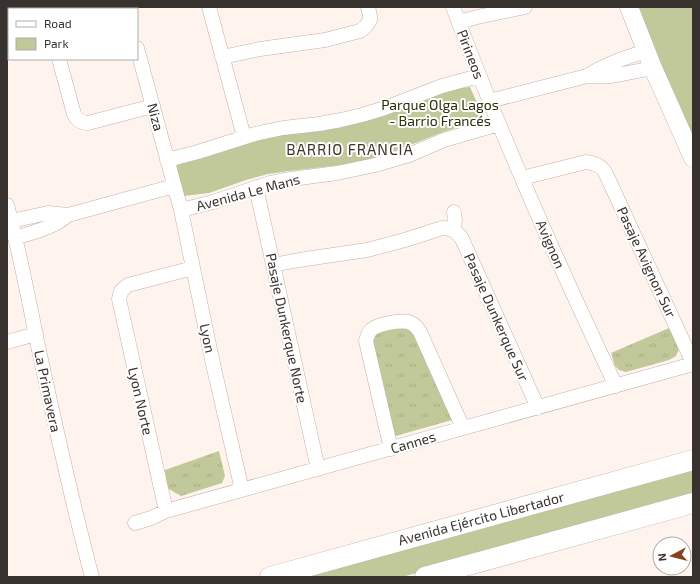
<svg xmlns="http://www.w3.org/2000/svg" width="700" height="584" font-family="'Exo 2',sans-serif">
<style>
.grass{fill:url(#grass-tufts)}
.park{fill:#c1c99a}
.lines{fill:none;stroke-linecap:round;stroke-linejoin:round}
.minor-casing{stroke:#bfb2aa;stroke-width:15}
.tertiary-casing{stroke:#bfb2aa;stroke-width:19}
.secondary-casing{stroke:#bfb2aa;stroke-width:21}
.minor{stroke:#fff;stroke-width:14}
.tertiary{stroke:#fff;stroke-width:18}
.secondary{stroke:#fff;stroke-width:20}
.labels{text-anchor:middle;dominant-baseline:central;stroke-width:4;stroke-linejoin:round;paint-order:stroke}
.street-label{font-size:14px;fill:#37322e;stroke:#fff}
.park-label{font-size:14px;fill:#2a2f05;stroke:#fff}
.neighbourhood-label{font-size:15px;letter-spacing:1px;fill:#3e342d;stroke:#fff}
</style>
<defs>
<pattern id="grass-tufts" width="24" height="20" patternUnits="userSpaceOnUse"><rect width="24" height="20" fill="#c1c99a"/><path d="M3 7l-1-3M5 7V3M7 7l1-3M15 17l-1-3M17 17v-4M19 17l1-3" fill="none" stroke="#a6ad85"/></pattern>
</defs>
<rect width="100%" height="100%" fill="#fff4ed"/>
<!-- grass -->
<path class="grass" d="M401,325L414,331L452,420L392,437L372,336L379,330Z
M669,328L679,349L676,356L669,360L626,372L619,370L615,366L611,353Z
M219,451L225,476L222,483L181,496L167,488L165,470Z"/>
<!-- park -->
<path class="park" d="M636,7H693V144Z
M470,87L482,114L481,119L478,122L471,125L459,127L443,132L385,155L367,160L341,165L289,171L268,174L246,180L209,193L184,196L176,166L187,160L250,139L343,127L370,119L453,89Z
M693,468V497L402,577H302Z"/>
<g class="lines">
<defs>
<path id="minor" d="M44,7L45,9
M126,7L127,9
M209,7L244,137
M453,7C501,136 557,262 616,386
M459,22L477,17L525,7
M137,48L181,210L213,364L242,490
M222,57L260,49L325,40L360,31L366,26L370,20V16L368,7
M59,59L74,114C77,120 81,123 88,123L153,106
M587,76C606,64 626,57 647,51
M489,101L587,76H612L653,68
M167,160L198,152L255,134L283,128L319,124L341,120L362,115L385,108L442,86L479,76
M522,178L586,162C596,163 602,166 606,174L693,363
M256,187L318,469
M7,205C19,250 28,295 37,341C54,420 71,499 92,577
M181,210L213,202L270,183L284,180L337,173L375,165L409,155L444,140L499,124
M11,221L48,213L68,215L174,186
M453,229L455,221L454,212
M15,238C34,232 53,228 68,215
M273,265L299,260L367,250L405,240L442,228C451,228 457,231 462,239L538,408
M7,342L36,334
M391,449L366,341C367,337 368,333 371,330C377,324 400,320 408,322C414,323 417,327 420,332L463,428
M166,511L119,299L121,291L128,285L193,268
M135,523L151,518L166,511L693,364"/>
<path id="tertiary" d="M629,7L653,68L693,158"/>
<path id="secondary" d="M270,577L693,460
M425,577L693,503"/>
</defs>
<!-- minor casing -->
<use href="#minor" class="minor-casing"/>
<!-- tertiary casing -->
<use href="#tertiary" class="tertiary-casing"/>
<!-- secondary casing -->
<use href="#secondary" class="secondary-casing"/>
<!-- minor -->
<use href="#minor" class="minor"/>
<!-- tertiary -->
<use href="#tertiary" class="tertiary"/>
<!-- secondary -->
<use href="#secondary" class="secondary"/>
</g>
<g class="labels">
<!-- street labels -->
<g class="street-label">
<text transform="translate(471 54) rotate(69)">Pirineos</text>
<text transform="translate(156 117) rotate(75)">Niza</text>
<text transform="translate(248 192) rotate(-15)">Avenida Le Mans</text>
<text transform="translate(551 244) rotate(66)">Avignon</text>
<text transform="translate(647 262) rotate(65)">Pasaje Avignon Sur</text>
<text transform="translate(497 317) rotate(66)">Pasaje Dunkerque Sur</text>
<text transform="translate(287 328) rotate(78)">Pasaje Dunkerque Norte</text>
<text transform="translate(208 338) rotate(78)">Lyon</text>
<text transform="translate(48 391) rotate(78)">La Primavera</text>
<text transform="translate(141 401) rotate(77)">Lyon Norte</text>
<text transform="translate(413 442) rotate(-16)">Cannes</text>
<text transform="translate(481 518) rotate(-15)">Avenida Ejército Libertador</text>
</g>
<!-- park labels -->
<g class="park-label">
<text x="440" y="104">Parque Olga Lagos<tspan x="440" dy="16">- Barrio Francés</tspan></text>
</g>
<!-- neighbourhood labels -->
<g class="neighbourhood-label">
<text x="350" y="149">BARRIO FRANCIA</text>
</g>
</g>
<!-- border -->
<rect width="700" height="584" fill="none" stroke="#37322e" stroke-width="16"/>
<!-- legend -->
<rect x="8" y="8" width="130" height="52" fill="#ffffff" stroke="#afadab"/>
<rect x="16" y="21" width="20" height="6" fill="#ffffff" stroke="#afadab"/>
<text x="44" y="28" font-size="12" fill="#37322e">Road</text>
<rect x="16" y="38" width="20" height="12" fill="#c1c99a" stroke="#afadab"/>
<text x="44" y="48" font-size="12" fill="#37322e">Park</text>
<!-- north arrow -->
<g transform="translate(672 556) rotate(263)"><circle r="19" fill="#ffffff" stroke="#afadab"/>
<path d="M0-3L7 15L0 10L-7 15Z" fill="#89421e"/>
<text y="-6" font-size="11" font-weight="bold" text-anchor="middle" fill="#37322e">N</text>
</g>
</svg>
